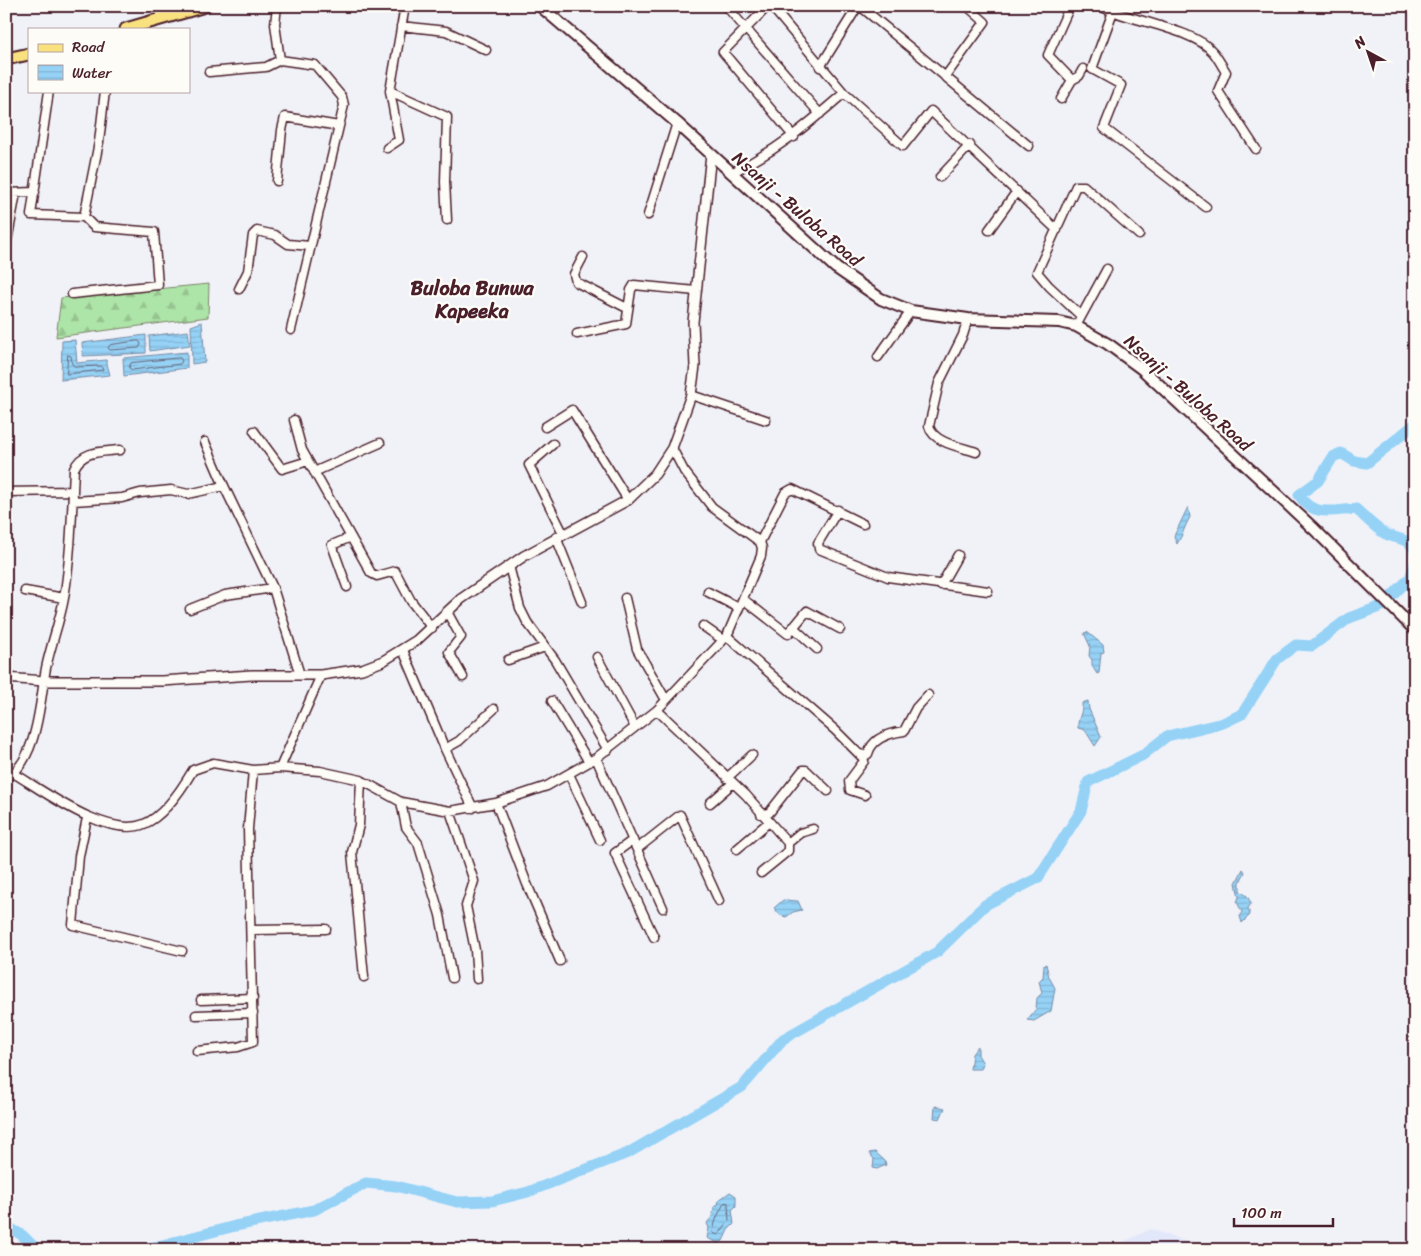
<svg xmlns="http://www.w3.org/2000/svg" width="1421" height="1256" font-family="Sriracha,sans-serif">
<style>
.built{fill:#e2e7fa}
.forest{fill:url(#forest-firs);stroke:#7c8269}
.water{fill:url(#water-rules);stroke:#778aa5}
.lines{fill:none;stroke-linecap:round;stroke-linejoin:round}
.shore{stroke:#68677c;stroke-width:1}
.river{stroke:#95d2f6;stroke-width:11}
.minor-casing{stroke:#4a1f2b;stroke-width:11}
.tertiary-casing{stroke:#4a1f2b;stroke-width:12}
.secondary-casing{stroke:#4a1f2b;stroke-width:14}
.primary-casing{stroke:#4a1f2b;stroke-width:15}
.minor{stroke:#fdfcf7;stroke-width:8}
.tertiary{stroke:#fdfcf7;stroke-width:9}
.secondary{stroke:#fdfcf7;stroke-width:10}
.primary{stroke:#fae180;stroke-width:11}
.labels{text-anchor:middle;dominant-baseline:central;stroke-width:4.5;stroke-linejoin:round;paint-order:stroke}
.street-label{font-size:18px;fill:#4a1f2b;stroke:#fdfcf7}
.quarter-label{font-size:20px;font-weight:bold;fill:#4a1f2b;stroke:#fdfcf7}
</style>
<defs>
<pattern id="forest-firs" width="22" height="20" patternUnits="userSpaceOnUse" patternTransform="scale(1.25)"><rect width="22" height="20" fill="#ade4a7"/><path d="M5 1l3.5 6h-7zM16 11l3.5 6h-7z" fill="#96c390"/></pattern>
<pattern id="water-rules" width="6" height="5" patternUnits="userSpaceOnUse" patternTransform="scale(1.25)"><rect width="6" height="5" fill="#95d2f6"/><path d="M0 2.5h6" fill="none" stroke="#82b4d3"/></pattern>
</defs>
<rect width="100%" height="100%" fill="#f1f2f8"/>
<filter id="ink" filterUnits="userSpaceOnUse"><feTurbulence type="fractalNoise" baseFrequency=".02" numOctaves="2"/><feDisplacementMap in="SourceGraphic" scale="10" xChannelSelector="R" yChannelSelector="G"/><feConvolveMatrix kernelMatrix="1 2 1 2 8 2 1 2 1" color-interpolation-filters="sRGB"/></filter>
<g filter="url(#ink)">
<!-- built -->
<path class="built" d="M1151,1229L1209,1250H1106Z"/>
<!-- forest -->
<path class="forest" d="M209,284L208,317L56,337L61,298Z"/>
<!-- water -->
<path class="water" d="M202,322L205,362L192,364L191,326Z
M188,331L190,345L150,351L149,336Z
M146,335V353L83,356L82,343Z
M75,340L77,363L106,360L110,375L61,380L62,341Z
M187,352V368L124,376L123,358Z
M1188,507L1190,517C1184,527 1183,535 1177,544L1174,536Z
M1087,632L1103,645L1104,652L1101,653L1099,673L1097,674L1092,666V660L1089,656L1090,646L1084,633Z
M1088,701L1089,709L1101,737L1095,746L1085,730L1078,728C1077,718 1083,714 1082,703Z
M1243,869L1245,872L1240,882V891L1247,896L1251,903L1248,908L1250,915L1242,923L1240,916L1242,912L1237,902L1239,897L1236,883Z
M783,900L798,901L802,910L793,912L786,917L780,915L774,908Z
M1046,964L1049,977L1055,988L1051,1011L1034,1021L1027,1020L1036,1009L1037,998L1042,993L1039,981L1043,977L1044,965Z
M978,1046V1055L983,1063L981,1069H970L972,1054Z
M935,1106L945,1108L940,1119L934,1118Z
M875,1152L885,1161L886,1165L877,1169L873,1168L874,1159L869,1153Z
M730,1192L736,1196V1206L732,1210L734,1224L728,1230L723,1241L718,1243L707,1238L709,1228L707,1223L712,1217L714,1207L718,1205L719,1200Z"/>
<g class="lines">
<!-- shore -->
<path class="shore" d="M139,341L141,344L139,348L110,350L108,348L110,345Z
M68,355L71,356L72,364L76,367L101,366L103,370L67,374Z
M180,358L182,361L180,364L132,370L129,368L131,363Z
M728,1203L729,1221L718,1235L713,1233C715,1218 718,1216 724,1203Z"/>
<!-- river -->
<path class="river" d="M1415,424L1367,463L1354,461L1341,453L1333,457L1318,481L1299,495C1313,518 1333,510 1356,509C1365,517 1374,527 1384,533C1394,539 1411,538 1415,551
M6,1226L22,1235L37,1250
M143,1250L235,1226L314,1210L366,1183L396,1186L457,1202L492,1201L528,1192L628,1153L742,1087L783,1039L937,952L985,905L1038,878L1081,811L1088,782L1143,755L1167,736L1223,723L1242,714L1277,659L1296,645L1312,646L1349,618L1382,606L1410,578L1415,564"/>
<defs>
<path id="minor" d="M158,6L162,18
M277,6L275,24L280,60L315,65L342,97L344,105L291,330
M726,6L820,114
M768,6L723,52L794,137
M771,6L844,93L903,146L931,111L1057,230
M860,6L1029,146
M1070,6L1048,55L1072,80
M1100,6C1129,21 1195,29 1213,52C1218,58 1222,66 1226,72L1218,91L1256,149
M1115,6L1092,69L1121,85L1104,128L1206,207
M401,26L446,31L486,50
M820,67L858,6
M209,72L266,67L280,60
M945,77L985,22L967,6
M49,91L31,215L84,217
M390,91L447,117L445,182L447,220
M1061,99L1072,80L1079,76L1083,69
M387,148L399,140L390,91L405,6
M731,173C777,151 806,126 844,93
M940,177L970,145
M277,181L282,130L285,117L339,126
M6,193L35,192
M648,215L677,123
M989,230L1017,191
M6,247L16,193
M583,257L574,274L576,282L627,308
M239,289L248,271L253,235L257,231L275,235L288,244L310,246
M72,294L158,285L154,232L94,227L84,217L99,142L105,91
M1080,315L1049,286L1037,272L1076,186H1084L1139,235
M968,319L963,335L939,383L929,426C933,443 961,447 976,452
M1076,326L1107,269
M577,334L626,324L631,290L634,285L696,291
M878,357L911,311
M691,395L766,420
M294,420L302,450L371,573L377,576L395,571L411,601L432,628
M545,427L572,410L628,500
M254,431L282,469L308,461
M205,442L224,486L273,588L300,675
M553,444L529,465L563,533
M314,472L380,443
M6,492L73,491
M73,501L122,498L140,493L171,490L188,494L224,486
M838,510L818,543L819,549L888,577L988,591
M556,537L582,602
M760,542L785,493L792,489L863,524
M509,566L520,608L527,622L555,660L608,750
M941,585L958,555
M347,587L332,545L351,537
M25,591L64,598
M708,592L739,608
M625,598L637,649L666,700
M743,599L788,634L807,611L840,629
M190,609L225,595L273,588
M447,612L461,637L449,652L463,677
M703,626L723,640
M793,627L817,649
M727,636L835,730L863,758L864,761L849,781L850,790L865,795
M403,650L445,749L473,808
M597,657L635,727
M508,660L545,647
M552,701L589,762
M657,710L746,795L788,843V851L761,873
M445,749L459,741L494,709
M860,754L865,756L868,754C872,738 889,733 904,731L916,708L928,695
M596,758L663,908
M280,768L321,675
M15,774C45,792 108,839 144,824C164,816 183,787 193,770L213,763L253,770L280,768L320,771L361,780L401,802L450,811L496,803L547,786L596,758L657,710L727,636L761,556L762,548L760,542L712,507L684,471L672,448
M569,774L600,840
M6,778C38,761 40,699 46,668C51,644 60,621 64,598C71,556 72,511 74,469C82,450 103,452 120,450
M727,778L752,755
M361,780L359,825L352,852L364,977
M401,802L406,827L418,843L440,915L452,978
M496,803L527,884L560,961
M710,803L733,783
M450,811L474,881L466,906L475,950L477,979
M761,814L769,813L803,770H806L828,791
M87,818L79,856L73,925L182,951
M633,840L615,853L654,937
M788,843L800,833L813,829
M637,849L680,815L719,901
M737,849L769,822
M252,930L326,929
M201,1000L253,998
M196,1015L253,1013
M197,1051L238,1047L253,1042L248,829L253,770"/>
<path id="tertiary" d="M6,678L44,681H162L252,675H321L362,669L383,661L417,640L461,599L524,556L628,500L655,474L672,448L691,395L695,366L693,322L711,154"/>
<path id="secondary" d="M540,6L677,123L836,268L881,299L911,311L968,319L1059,322L1076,326L1108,344L1142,369L1314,529L1415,630"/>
<path id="primary" d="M126,29L205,6
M6,59L29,54"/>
</defs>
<!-- minor casing -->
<use href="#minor" class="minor-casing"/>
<!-- tertiary casing -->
<use href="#tertiary" class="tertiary-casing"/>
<!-- secondary casing -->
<use href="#secondary" class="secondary-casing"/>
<!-- primary casing -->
<use href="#primary" class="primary-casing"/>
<!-- minor -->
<use href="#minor" class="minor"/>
<!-- tertiary -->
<use href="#tertiary" class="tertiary"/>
<!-- secondary -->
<use href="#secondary" class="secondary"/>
<!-- primary -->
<use href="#primary" class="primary"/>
</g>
</g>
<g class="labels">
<!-- street labels -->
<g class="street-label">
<text transform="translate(797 209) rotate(41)">Nsanji - Buloba Road</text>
<text transform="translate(1188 393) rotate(42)">Nsanji - Buloba Road</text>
</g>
<!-- quarter labels -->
<g class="quarter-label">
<text x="472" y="288">Buloba Bunwa<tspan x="472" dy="23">Kapeeka</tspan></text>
</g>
</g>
<!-- margin -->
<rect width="1421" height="1256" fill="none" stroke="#fdfcf7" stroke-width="25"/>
<rect x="12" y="12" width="1396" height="1231" fill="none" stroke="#4a1f2b" stroke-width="2" filter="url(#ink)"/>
<!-- legend -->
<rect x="28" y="28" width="162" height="65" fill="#fdfcf7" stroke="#b5a4a5"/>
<rect x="38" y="44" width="25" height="8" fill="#fae180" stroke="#b5a4a5"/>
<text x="72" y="52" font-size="15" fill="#4a1f2b">Road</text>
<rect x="38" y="65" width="25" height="15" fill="url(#water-rules)" stroke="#b5a4a5"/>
<text x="72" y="78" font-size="15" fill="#4a1f2b">Water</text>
<!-- north arrow -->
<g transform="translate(1368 52) rotate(320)" stroke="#fdfcf7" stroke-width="4" paint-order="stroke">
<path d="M0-4L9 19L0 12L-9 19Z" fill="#4a1f2b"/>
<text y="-8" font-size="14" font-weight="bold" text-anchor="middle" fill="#4a1f2b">N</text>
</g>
<!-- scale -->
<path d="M1234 1218v8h99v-8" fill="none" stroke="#4a1f2b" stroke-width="2.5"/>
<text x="1241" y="1218" font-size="15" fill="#4a1f2b" stroke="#fdfcf7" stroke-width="4" paint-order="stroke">100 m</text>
</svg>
